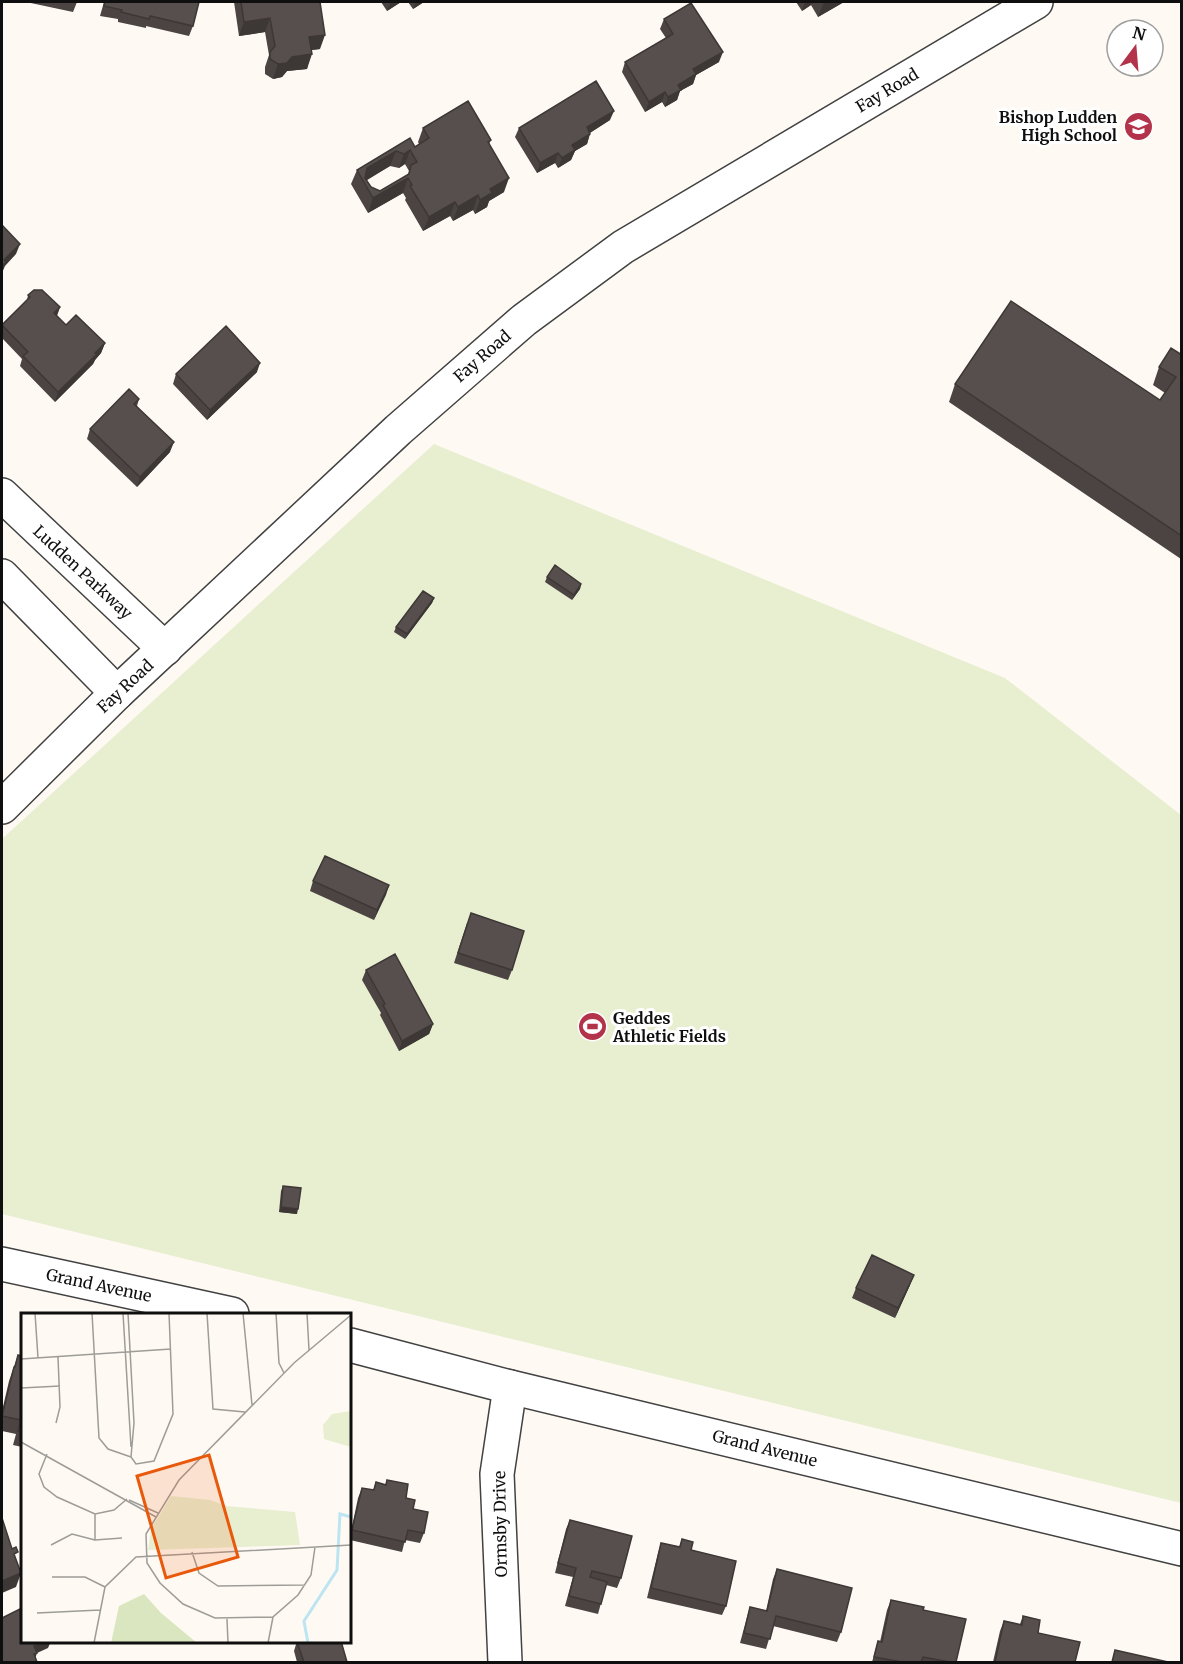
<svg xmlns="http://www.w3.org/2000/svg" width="1183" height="1664" font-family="Merriweather,serif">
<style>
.pitch{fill:#e8eed0}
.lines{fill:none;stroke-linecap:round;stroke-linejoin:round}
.minor-casing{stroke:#424242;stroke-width:36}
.tertiary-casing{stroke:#424242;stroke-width:36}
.minor{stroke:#fff;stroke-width:33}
.tertiary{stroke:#fff;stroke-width:33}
.wall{fill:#4b4442;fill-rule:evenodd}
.shaded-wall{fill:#3d3736}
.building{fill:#574f4d;stroke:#3d3736;stroke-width:1.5;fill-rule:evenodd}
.labels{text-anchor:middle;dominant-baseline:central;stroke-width:6;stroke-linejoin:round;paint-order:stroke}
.street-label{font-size:16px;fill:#0f0f0f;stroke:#fff}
.poi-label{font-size:16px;font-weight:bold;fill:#0f0f0f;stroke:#fff;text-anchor:end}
.inset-river{fill:none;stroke:#bce4f1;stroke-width:3}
.inset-road{fill:none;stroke:#9e9c98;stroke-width:1.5}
.view{fill:#e8590c;fill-opacity:0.15;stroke:#e8590c;stroke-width:3}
.inset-edge{fill:none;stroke:#0f0f0f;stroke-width:3}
</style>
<rect width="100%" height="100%" fill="#fefaf3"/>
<!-- pitch -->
<path class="pitch" d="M434,444L1005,678L1181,815V1503L2,1214V839Z"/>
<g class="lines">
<defs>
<path id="minor" d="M2,495L165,649
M2,576L117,693
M505,1662L497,1474L510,1387"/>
<path id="tertiary" d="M2,807L117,693L398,430L524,320L623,247L1036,2
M2,1264L232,1314
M350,1345L510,1387L1182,1549"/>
</defs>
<!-- minor casing -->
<use href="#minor" class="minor-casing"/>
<!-- tertiary casing -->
<use href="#tertiary" class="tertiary-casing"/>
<!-- minor -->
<use href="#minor" class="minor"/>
<!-- tertiary -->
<use href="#tertiary" class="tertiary"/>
</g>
<!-- wall -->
<path class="wall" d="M26,2H77L73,12Z
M104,2H199L193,26L189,36L146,26V28L118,22V19L100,16Z
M234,2H320V49L311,50L307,69L287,71L282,77L273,79L265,74V67L269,55L265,32L239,36Z
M381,2H401L387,11Z
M408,2H424L413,9Z
M796,2H844L818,17L811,5L802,11Z
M664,19L719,62L696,75L693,84L680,91L677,100L665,107L662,102L645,112L622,72L625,62L666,38L660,29Z
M610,120L590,133L587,144L575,151L571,160L558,168L555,163L537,173L515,137L519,128Z
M423,128L491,140L489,144L504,192L489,201L487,207L475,214L473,210L453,221L450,216L423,231L405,200L406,198L403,193L368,213L351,184L357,170L410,138L415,147L419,144L418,142ZM405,164L409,171L408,175L380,191L371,187L366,180L390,166L399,168Z
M28,295L60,307L57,316L66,325L105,343L101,353L95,360L93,364L55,402L20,366L22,359L2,338V324L27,300Z
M1182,355L1181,559L949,402L955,384L1160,400L1165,393L1153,385L1159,367Z
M257,372L207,420L173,384L176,374Z
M139,399L137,406L170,452L137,487L87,439L90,429Z
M547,577L581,584L580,589L572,600L545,582Z
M434,598L432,603L405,639L394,632L396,627Z
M313,881L389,885L374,920L310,891Z
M467,923L512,970L508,980L454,963Z
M366,970L433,1024L429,1034L399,1051L380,1015L381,1013L362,980Z
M283,1186L297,1214L279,1212L281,1191Z
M910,1285L895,1318L852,1298L856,1288Z
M18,1355L22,1356V1447L13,1445L16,1434L2,1431V1411L9,1381Z
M387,1480L406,1498L413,1509L424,1533L420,1543L405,1540L402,1552L350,1540V1536L358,1498L362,1488L373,1490L376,1482L385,1485Z
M570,1520L621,1578L617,1588L606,1585L598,1614L565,1606L573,1577L555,1573L566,1529Z
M682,1539L691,1550L726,1606L722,1615L647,1598L658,1553L661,1543L679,1547Z
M777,1569L841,1632L837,1642L773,1626L766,1649L740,1643L747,1617L750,1607L766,1611L773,1579Z
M891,1600L923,1610L956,1662H872L878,1641L880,1642L887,1610Z
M1023,1616L1038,1633L1075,1662H993L1000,1631L1004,1621L1020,1624Z
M297,1641L347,1662H297L294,1651Z"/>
<!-- shaded-wall -->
<path class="shaded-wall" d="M391,2H401L387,11Z
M416,2H424L413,9Z
M805,2H812L811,5L802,11Z
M824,2H844L818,17Z
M270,18L265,32L239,36L244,22Z
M325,35L320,49L304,51L309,37Z
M723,52L719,62L696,75L693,84L680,91L677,100L665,107L668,97L678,85L693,69Z
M312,54L307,69L287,71L282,77L273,79L278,64L292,57Z
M665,92L662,102L645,112L649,102Z
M614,111L610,120L583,137L587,127Z
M590,134L587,144L575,151L571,160L558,168L562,158L572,145Z
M410,150L405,164L399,168L404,154Z
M396,151L390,166L364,182L367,168Z
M558,153L555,163L537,173L540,163Z
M408,178L403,193L368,213L373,198Z
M509,178L504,192L489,201L487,207L475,214L480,200L490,189Z
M478,195L473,210L453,221L458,207Z
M455,202L450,216L423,231L429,217Z
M20,244L16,254L5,266L2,273V266L4,260Z
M60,307L56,317L54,313Z
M105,343L101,353L95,360L93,364L55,402L58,392Z
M260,363L257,372L207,420L210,410Z
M174,442L170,452L137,487L140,477Z
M581,584L580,589L572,600L574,595Z
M434,598L432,603L405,639L407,634Z
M389,885L386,895L374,920L377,910Z
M433,1024L429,1034L399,1051L402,1041Z
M281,1207L298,1209L297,1214L279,1212Z
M914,1275L910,1285L895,1318L898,1308Z
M21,1573L16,1587L2,1593V1581Z
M45,1641H51L48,1648L37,1653L34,1662V1646Z"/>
<!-- building -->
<path class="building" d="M105,2H199L193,26L150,16L149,19L121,12L122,10L104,6Z
M241,2H320L325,35L309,37L312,54L292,57L287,63L278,64L270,59V52L275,46L270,18L244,22Z
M691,3L723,52L693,69L696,74L678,85L681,90L668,97L665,92L649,102L625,62L673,34L664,19Z
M596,81L614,111L587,127L590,134L572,145L575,150L562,158L558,153L540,163L519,128Z
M468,101L491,140L488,142L509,178L490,189L492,193L480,200L478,195L458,207L455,202L429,217L410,186L412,185L408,178L373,198L357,170L410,138L415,147L429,138L423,128ZM410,150L417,162L411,165L409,174L380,191L371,187L365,178L367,168L396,151L404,154Z
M2,225L20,244L4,260L6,262L2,266Z
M34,290H42L60,307L54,313L66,325L76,315L105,343L95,353L97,354L58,392L23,356L28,352L2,325L30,297L28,295Z
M1011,301L1160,400L1176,377L1159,367L1171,348L1182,355V536L955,384Z
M226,326L260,363L210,410L176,374Z
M129,389L139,399L134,404L174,442L140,477L90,429Z
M555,565L581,584L574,595L547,577Z
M423,591L434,598L407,634L396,627Z
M325,856L389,885L377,910L313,881Z
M471,913L524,931L512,970L458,953Z
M395,954L433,1024L402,1041L383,1005L385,1004L366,970Z
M283,1186L301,1188L298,1209L281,1207Z
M872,1255L914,1275L898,1308L856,1288Z
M18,1355L22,1356V1432L18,1431L21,1420L2,1416L14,1367H15Z
M387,1480L408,1484L406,1498L415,1500L413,1509L428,1512L424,1533L408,1530L405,1542L352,1530L362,1488L374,1490L376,1482L386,1485Z
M2,1518L12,1549L16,1547L18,1552L14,1554L21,1573L2,1581Z
M570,1520L632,1536L621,1578L592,1571L590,1577L607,1582L601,1604L569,1596L576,1568L558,1563Z
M682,1539L693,1542L691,1550L736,1561L726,1606L651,1588L661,1543L680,1547Z
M777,1569L852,1588L841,1632L776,1616L770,1639L744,1633L750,1607L767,1611Z
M891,1600L924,1607L923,1610L966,1619L956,1662H950L923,1657L921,1662H902L874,1657L878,1641L882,1642Z
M22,1608V1641H45L34,1646L37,1653L34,1654L37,1662H2V1618Z
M1023,1616L1040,1620L1038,1633L1080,1642L1075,1662H995L1004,1621L1022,1625Z
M297,1642L341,1641L347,1662H304Z
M1115,1650L1168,1662H1112Z"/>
<!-- icons -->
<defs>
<symbol id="school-disc" viewBox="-11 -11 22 22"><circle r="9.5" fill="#b3334b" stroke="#fff"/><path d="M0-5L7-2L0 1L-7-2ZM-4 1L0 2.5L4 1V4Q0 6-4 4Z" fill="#fff"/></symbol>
<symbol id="stadium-disc" viewBox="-11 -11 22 22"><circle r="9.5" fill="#b3334b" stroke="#fff"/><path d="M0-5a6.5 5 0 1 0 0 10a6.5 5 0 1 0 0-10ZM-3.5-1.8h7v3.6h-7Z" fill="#fff"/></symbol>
</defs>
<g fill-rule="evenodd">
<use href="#school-disc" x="1122" y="110" width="33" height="33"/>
<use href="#stadium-disc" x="576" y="1010" width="33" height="33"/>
</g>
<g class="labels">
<!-- street labels -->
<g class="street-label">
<text transform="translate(887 90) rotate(-31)">Fay Road</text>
<text transform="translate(482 356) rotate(-41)">Fay Road</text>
<text transform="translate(83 572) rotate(43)">Ludden Parkway</text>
<text transform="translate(125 686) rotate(-43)">Fay Road</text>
<text transform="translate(99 1285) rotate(12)">Grand Avenue</text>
<text transform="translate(765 1448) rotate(14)">Grand Avenue</text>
<text transform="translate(500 1524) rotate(-91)">Ormsby Drive</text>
</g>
<!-- poi labels -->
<g class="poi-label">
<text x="1117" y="117">Bishop Ludden<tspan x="1117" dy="18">High School</tspan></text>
<text x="613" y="1018" text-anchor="start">Geddes<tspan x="613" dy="18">Athletic Fields</tspan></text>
</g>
</g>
<!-- overview -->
<g transform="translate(21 1313)">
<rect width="330" height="330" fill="#fefaf3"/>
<path d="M123,281L140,300L176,330H90L98,293Z" fill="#d9e6bf"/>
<path d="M330,98V134L303,126L302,112L311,101ZM150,183L189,187L205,193L274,199L279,232L127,237L130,216Z" fill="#e8eed0"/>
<path class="inset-river" d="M287,330L283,308L316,257L319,201L330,204"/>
<path class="inset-road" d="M14,0L17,45M71,0L78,125L87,136L110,144M102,0L110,134M107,0L113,110L110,144L115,151L133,148L152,101L148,0M186,0L192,96L224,99M222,0L231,92M255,0L258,50L263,60M286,0L288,37M0,46L150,36M0,75L39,73M35,110L39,94L37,44M0,129L135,204M26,141L18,161L23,174L36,184L74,201L93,197L106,186M108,187L137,200M74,201V227L101,225M30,232L51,221L74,227M171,239L178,260L197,273L284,272M31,264H64L84,274M16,300L79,297M252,304L194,305L162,291L139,270L126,250L125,221L158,167L273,50L330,2M206,306L207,330M73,330L84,274L115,244L330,232M247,330L252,304L277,282L290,262L294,234"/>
<path class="view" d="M188,142L217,244L145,265L116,163Z"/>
<rect width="330" height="330" class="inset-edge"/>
</g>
<!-- border -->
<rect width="1183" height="1664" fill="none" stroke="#0f0f0f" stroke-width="6"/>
<!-- north arrow -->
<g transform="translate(1135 48) rotate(16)"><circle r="28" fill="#ffffff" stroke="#9f9f9f" stroke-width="1.5"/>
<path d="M0-4.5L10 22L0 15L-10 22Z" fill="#b3334b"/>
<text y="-9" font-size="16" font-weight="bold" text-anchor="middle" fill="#0f0f0f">N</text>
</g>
</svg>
